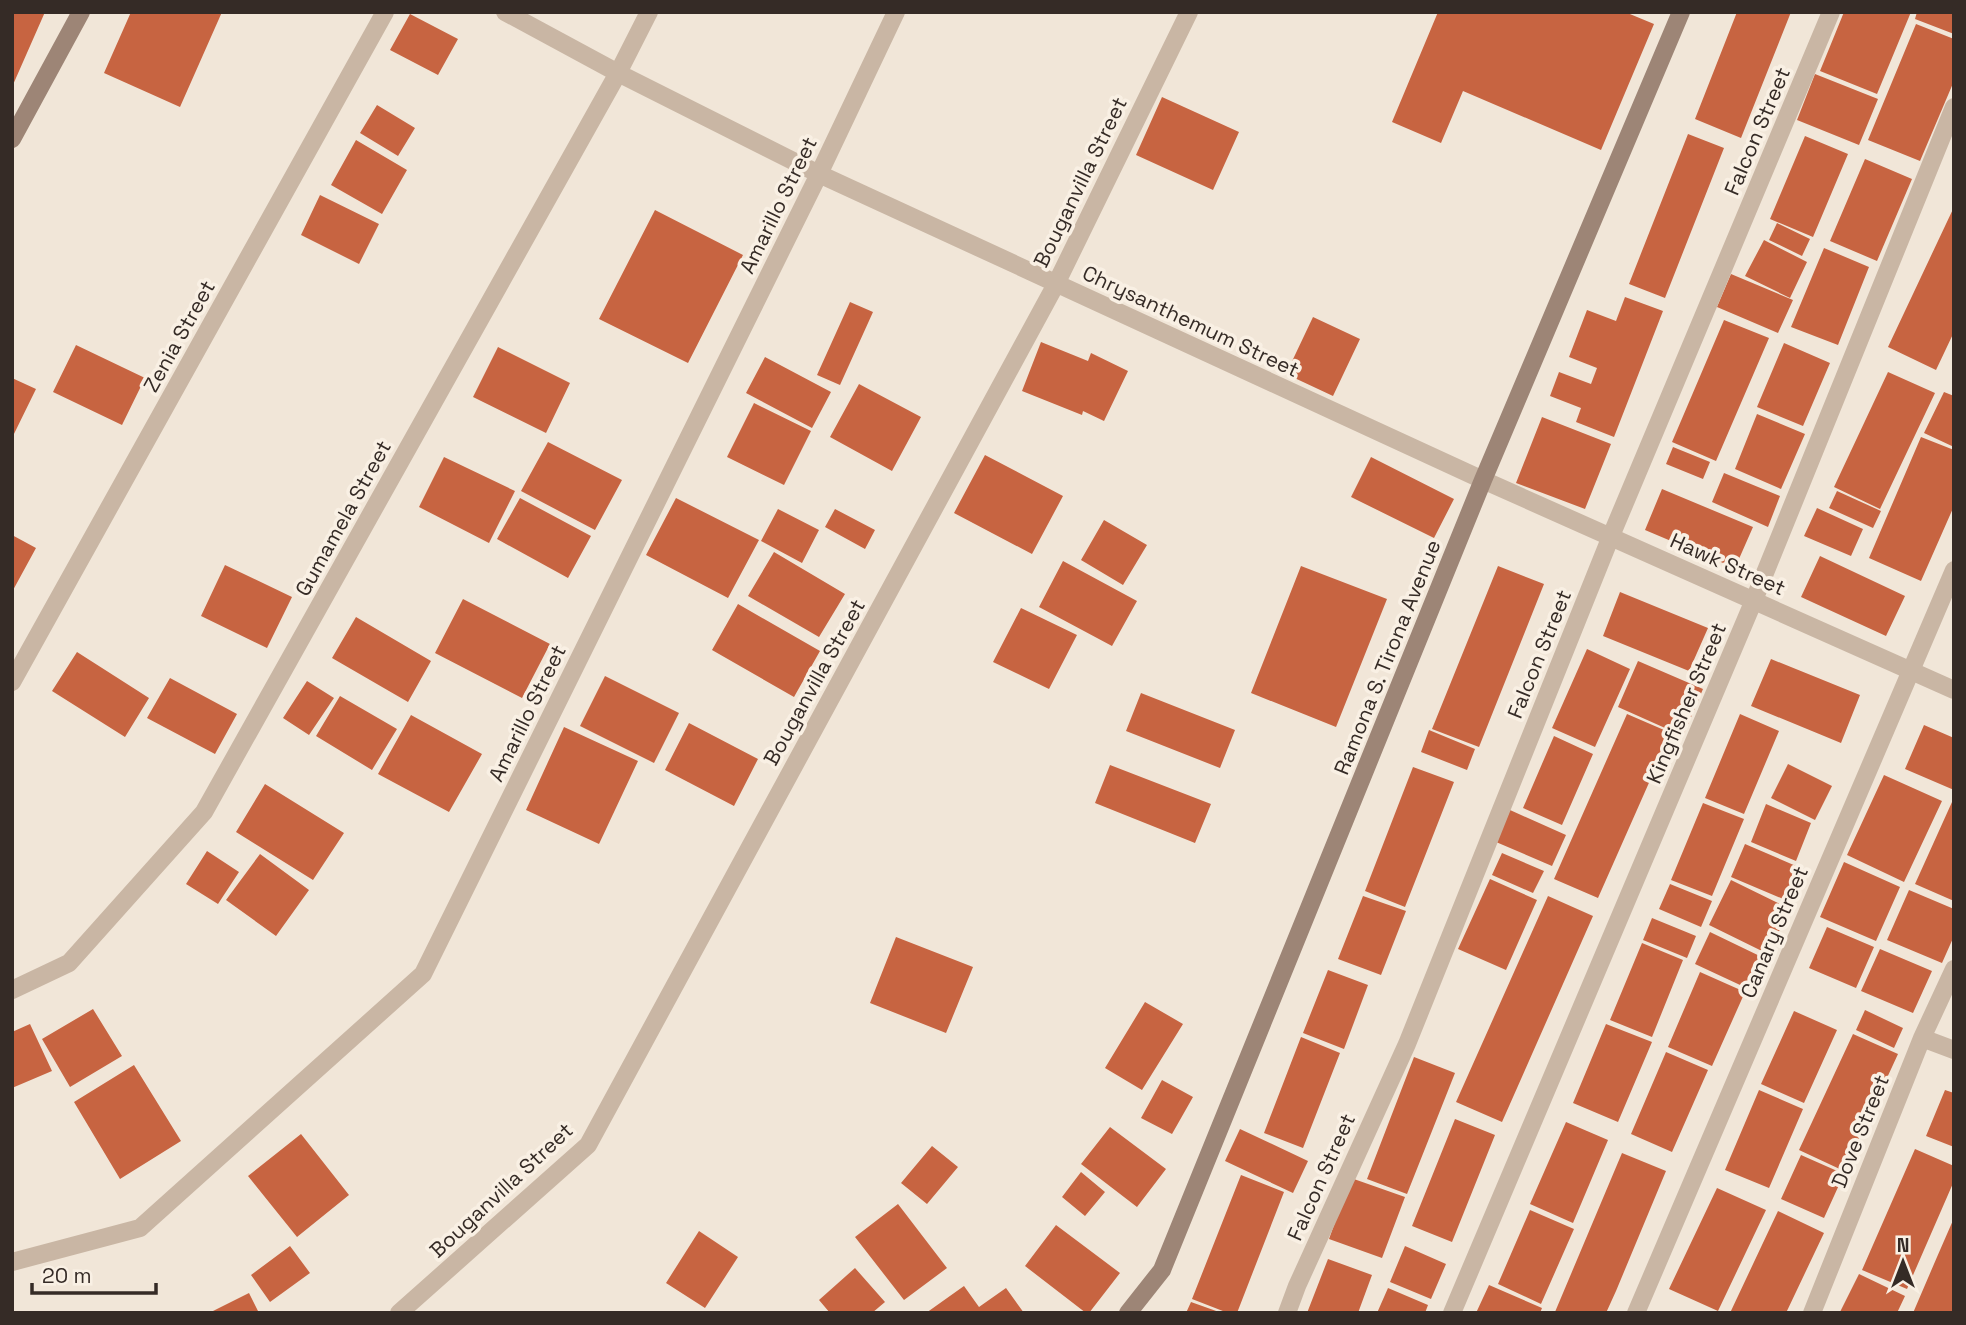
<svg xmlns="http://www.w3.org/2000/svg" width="1966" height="1325" font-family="'Space Grotesk',sans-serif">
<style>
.building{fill:#c76441}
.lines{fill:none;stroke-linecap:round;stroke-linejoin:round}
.street{stroke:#c9b6a4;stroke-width:18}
.secondary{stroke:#9d8576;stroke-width:18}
.labels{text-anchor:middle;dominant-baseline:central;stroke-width:7;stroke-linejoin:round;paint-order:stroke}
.street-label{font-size:21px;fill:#352b26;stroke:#f9f0e4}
</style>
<rect width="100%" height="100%" fill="#f1e6d8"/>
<!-- building -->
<path class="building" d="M12,12H45L12,87Z
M131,12H222L180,107L104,73Z
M1438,12H1625L1654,24L1601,150L1463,91L1441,143L1392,122Z
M1737,12H1791L1741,138L1695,119Z
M1844,12H1911L1877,94L1820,71Z
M1917,12H1954V34L1915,19Z
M410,14L458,39L438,75L390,50Z
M1916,24L1954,39V81L1920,161L1868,140Z
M1815,74L1878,99L1859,145L1797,120Z
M1162,97L1239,132L1213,190L1136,155Z
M377,105L415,128L398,156L360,133Z
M1688,134L1724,148L1665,298L1629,284Z
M1805,136L1848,154L1813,237L1770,219Z
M356,140L407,170L382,214L331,185Z
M1865,159L1912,179L1877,261L1830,241Z
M320,195L379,224L359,264L301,235Z
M1954,207V332L1936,370L1888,347Z
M655,210L743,255L688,363L599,319Z
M1777,223L1810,239L1802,256L1769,240Z
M1764,240L1807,262L1790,298L1745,276Z
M1824,248L1869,267L1838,345L1791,327Z
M1731,274L1793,300L1778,333L1717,307Z
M1625,297L1663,311L1614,437L1576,422L1581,408L1550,396L1559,372L1591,384L1597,368L1569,357L1587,310L1616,321Z
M850,302L873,312L840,385L817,375Z
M1313,317L1360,339L1333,396L1286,374Z
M1724,320L1769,338L1716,461L1672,442Z
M1041,342L1088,361L1091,353L1128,371L1104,421L1083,411L1082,415L1022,391Z
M1784,343L1830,363L1803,426L1757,407Z
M76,345L145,378L122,425L53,392Z
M498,347L570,383L546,433L473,397Z
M765,357L831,392L812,428L746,393Z
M1888,372L1935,393L1880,509L1834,487Z
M12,378L36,389L12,438Z
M859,384L921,417L892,471L830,437Z
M1944,392L1954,396V447L1924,433Z
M754,403L811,431L784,485L727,457Z
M1757,414L1805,434L1781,489L1735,469Z
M1542,417L1611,444L1585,509L1516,483Z
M1921,437L1954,450V506L1921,581L1869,558Z
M548,442L622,480L595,530L521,491Z
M1673,447L1710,462L1703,479L1666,464Z
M985,455L1063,496L1032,554L954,513Z
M444,457L515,491L489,543L419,507Z
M1371,457L1454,499L1434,538L1351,497Z
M1724,473L1780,496L1768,527L1712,502Z
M1662,489L1753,527L1735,568L1645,530Z
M1837,491L1881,511L1873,528L1829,508Z
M520,498L591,536L568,578L497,539Z
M676,498L759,540L728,598L646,555Z
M1817,508L1863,529L1851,556L1804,536Z
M778,509L819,530L802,563L761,541Z
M835,509L875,530L865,549L825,527Z
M1104,520L1147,545L1123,585L1081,560Z
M12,535L36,548L12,592Z
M774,552L845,594L819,637L748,596Z
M1820,556L1905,596L1886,636L1801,597Z
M1063,561L1137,601L1112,646L1039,607Z
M225,565L292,597L267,648L201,616Z
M1301,566L1387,599L1336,727L1251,693Z
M1498,566L1544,584L1479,747L1432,729Z
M1620,592L1708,628L1689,671L1603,636Z
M463,599L550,644L522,698L435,653Z
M738,604L820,651L794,697L712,650Z
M1021,608L1077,635L1049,689L993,662Z
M356,617L431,661L408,702L332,658Z
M1587,649L1630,669L1595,747L1552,728Z
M77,652L149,698L125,737L52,691Z
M1771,659L1860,695L1841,743L1751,706Z
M1638,661L1703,689L1683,736L1618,707Z
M605,676L679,713L654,763L580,726Z
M170,678L237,714L215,754L147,718Z
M307,681L334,698L309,735L283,718Z
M1141,693L1235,730L1220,768L1126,731Z
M340,696L397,729L372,770L316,736Z
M1627,714L1671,733L1598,898L1554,879Z
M1740,714L1779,731L1744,814L1705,798Z
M411,715L482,754L449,812L378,774Z
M689,723L758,759L734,806L665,770Z
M1924,725L1954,738V790L1905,769Z
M564,727L638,761L599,844L526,810Z
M1429,730L1475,749L1467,770L1421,752Z
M1554,736L1593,754L1562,825L1523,808Z
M1788,764L1832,786L1815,820L1771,798Z
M1110,765L1211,804L1195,843L1095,803Z
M1413,767L1454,782L1405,907L1365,891Z
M1884,775L1942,801L1904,882L1847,855Z
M265,784L344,833L313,880L236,832Z
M1952,802L1954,803V901L1915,884Z
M1703,803L1744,819L1712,896L1671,880Z
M1766,804L1811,823L1796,861L1751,842Z
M1510,810L1566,835L1552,866L1496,842Z
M1745,844L1803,869L1788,901L1731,877Z
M207,851L239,872L218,904L186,884Z
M1502,853L1544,871L1533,893L1492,875Z
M260,854L309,890L276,936L226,900Z
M1844,862L1900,887L1876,941L1820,917Z
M1490,879L1537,900L1506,970L1458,949Z
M1731,880L1790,909L1768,954L1709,925Z
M1670,884L1712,901L1701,927L1659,909Z
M1909,890L1954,909V936L1942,963L1887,940Z
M1363,896L1406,911L1381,975L1338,959Z
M1548,896L1593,916L1502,1122L1456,1102Z
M1652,918L1696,936L1687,958L1643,940Z
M1827,927L1874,947L1856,988L1809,968Z
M1710,932L1768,960L1753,991L1695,964Z
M896,937L973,967L946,1033L870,1003Z
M1642,943L1683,960L1652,1037L1610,1020Z
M1880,949L1932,971L1913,1013L1861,991Z
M1328,970L1368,985L1344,1049L1303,1033Z
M1700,972L1745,992L1712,1066L1668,1047Z
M1145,1002L1183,1024L1142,1090L1105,1068Z
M93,1009L122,1056L70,1087L42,1039Z
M1865,1010L1903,1028L1894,1048L1856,1030Z
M1794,1011L1837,1030L1804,1103L1761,1084Z
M30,1024L52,1071L12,1088V1032Z
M1606,1024L1652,1042L1618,1122L1573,1103Z
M1853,1034L1898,1054L1844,1171L1799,1150Z
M1301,1037L1340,1053L1303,1148L1264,1133Z
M1666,1052L1708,1070L1672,1152L1631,1134Z
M1414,1057L1455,1073L1407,1194L1367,1179Z
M134,1065L181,1141L120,1179L74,1102Z
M1162,1080L1193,1097L1172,1134L1141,1118Z
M1759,1090L1803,1109L1769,1188L1725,1170Z
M1945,1090L1954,1093V1147L1926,1136Z
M1455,1119L1495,1135L1452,1242L1412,1226Z
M1566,1122L1608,1140L1573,1223L1530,1204Z
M1110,1127L1166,1169L1137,1207L1081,1164Z
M1240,1129L1308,1161L1293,1193L1225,1161Z
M301,1134L349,1195L297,1237L248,1176Z
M932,1146L958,1167L927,1204L901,1183Z
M1915,1149L1954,1166V1181L1907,1289L1862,1270Z
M1622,1153L1666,1171L1616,1291L1606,1313L1555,1312Z
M1801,1155L1844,1174L1824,1218L1781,1199Z
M1081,1172L1105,1192L1085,1216L1062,1197Z
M1241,1175L1284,1192L1237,1313H1228L1192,1299Z
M1351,1178L1405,1197L1382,1258L1329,1239Z
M1717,1188L1766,1210L1718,1311L1669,1289Z
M898,1204L947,1268L904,1300L855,1237Z
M1530,1210L1574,1229L1541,1304L1498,1284Z
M1778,1211L1824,1233L1786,1313H1730Z
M1954,1218V1313H1913L1937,1257Z
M1056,1225L1120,1273L1089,1313H1086L1025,1266Z
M699,1231L738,1257L705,1308L666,1283Z
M290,1246L310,1273L270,1302L251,1275Z
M1405,1246L1446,1264L1431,1299L1390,1282Z
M1328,1259L1372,1275L1358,1313H1307Z
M855,1268L885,1302L872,1313H830L819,1300Z
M1859,1274L1905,1296L1897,1313L1840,1312Z
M1489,1285L1542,1308L1540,1313H1476Z
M964,1286L979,1307L1006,1288L1024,1313H926Z
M1388,1288L1428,1305L1425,1313H1377Z
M249,1293L259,1313H209Z
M1191,1302L1219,1312V1313H1186Z"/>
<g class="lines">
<!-- street -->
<path class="street" d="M505,12L618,73L819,174L1483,480L1954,690
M12,682L385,12
M12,990L69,963L204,812L618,73L649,12
M1922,1038L1954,1050
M12,1262L140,1228L423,974L819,174L896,12
M399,1313L588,1145L1056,284L1189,12
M1287,1313L1297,1286L1407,1044L1611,536L1831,12
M1452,1313L1754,600L1954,107
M1636,1313L1954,570
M1812,1313L1922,1038L1954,969"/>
<!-- secondary -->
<path class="secondary" d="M12,139L81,12
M1128,1313L1162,1270L1483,480L1681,12"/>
</g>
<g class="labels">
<!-- street labels -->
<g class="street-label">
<text transform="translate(1757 131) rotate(-67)">Falcon Street</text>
<text transform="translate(1080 182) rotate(-64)">Bouganvilla Street</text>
<text transform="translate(778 205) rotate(-64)">Amarillo Street</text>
<text transform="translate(1191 321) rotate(25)">Chrysanthemum Street</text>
<text transform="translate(179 336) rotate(-61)">Zenia Street</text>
<text transform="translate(343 518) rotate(-61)">Gumamela Street</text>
<text transform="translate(1728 564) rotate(24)">Hawk Street</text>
<text transform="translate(1539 654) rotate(-68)">Falcon Street</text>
<text transform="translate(1387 657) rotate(-68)">Ramona S. Tirona Avenue</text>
<text transform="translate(814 682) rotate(-61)">Bouganvilla Street</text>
<text transform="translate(1686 703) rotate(-67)">Kingfisher Street</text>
<text transform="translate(527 713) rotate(-64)">Amarillo Street</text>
<text transform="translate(1774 932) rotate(-67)">Canary Street</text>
<text transform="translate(1860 1131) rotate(-68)">Dove Street</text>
<text transform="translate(1321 1177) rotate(-66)">Falcon Street</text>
<text transform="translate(501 1190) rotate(-43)">Bouganvilla Street</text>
</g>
</g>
<!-- border -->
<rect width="1966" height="1325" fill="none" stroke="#352b26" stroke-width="28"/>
<!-- north arrow -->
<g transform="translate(1903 1262)" stroke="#f9f0e4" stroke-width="5" paint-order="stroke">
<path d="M0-5L12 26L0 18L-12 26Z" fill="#352b26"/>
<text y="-10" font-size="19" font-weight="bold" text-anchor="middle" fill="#352b26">N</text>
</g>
<!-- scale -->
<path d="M32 1283v10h124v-10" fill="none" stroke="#352b26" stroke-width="3.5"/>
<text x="42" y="1283" font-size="21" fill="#352b26" stroke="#f9f0e4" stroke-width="5" paint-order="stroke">20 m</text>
</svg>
